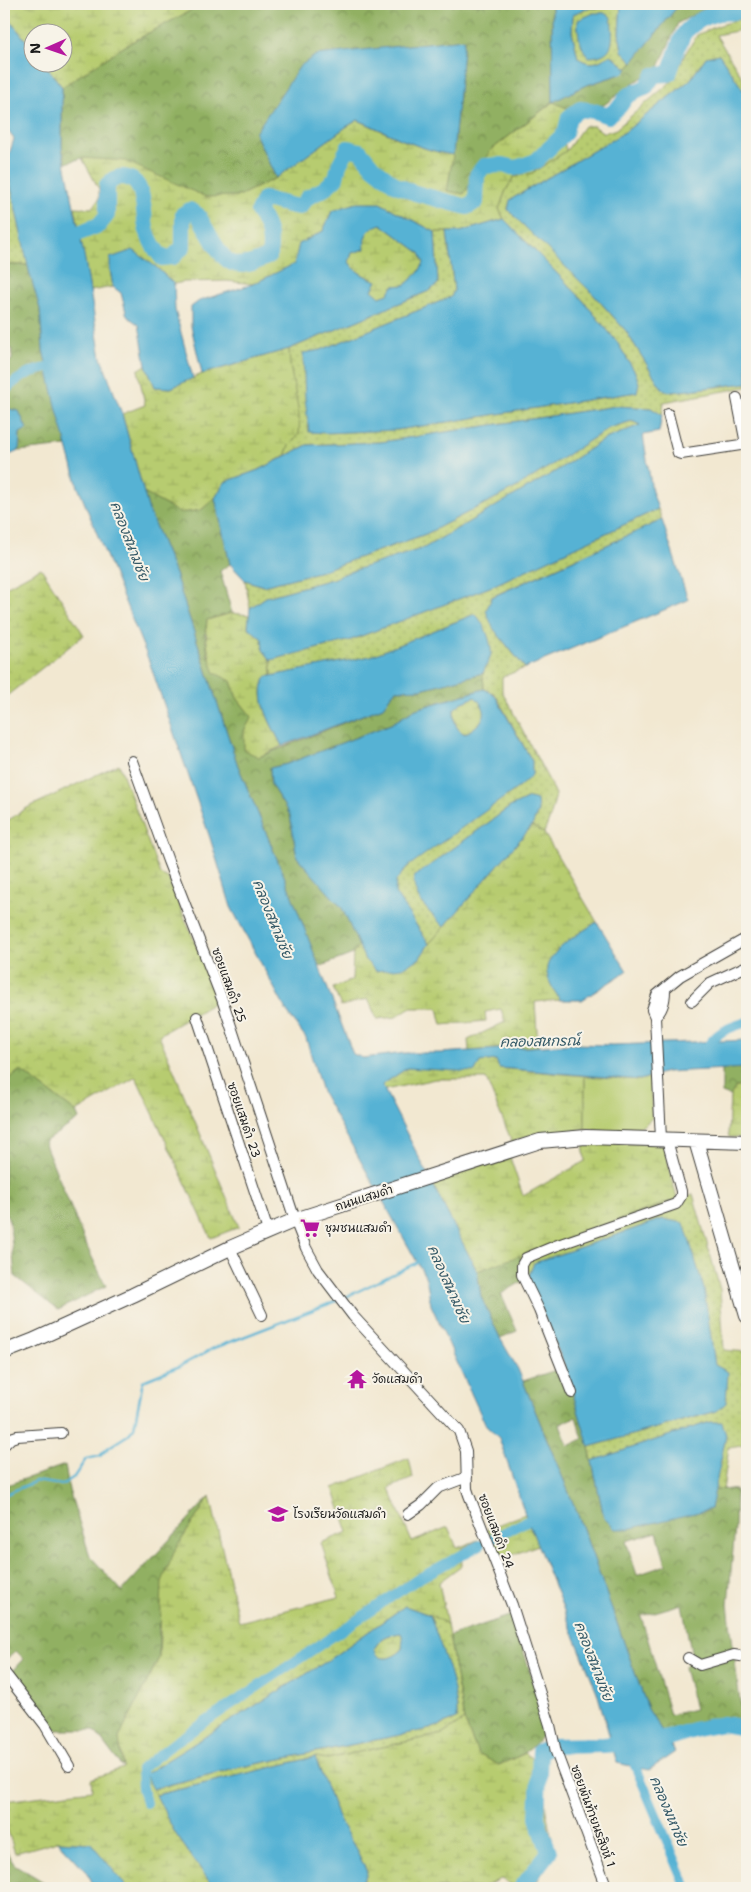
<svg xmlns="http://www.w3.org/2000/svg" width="751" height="1892" font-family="'Shantell Sans','Playpen Sans Thai',sans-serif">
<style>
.grass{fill:url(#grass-dots);stroke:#6a7446}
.forest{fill:url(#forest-crowns);stroke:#56663f;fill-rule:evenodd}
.wetland{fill:url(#wetland-marsh);stroke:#6a7446}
.garden{fill:#b7cc70;stroke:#6a7446}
.water{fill:#56b2d4;stroke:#396778;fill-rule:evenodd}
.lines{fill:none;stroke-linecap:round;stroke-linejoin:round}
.stream{stroke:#56b2d4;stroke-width:2.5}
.canal{stroke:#56b2d4;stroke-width:10}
.river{stroke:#56b2d4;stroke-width:16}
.street-casing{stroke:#3c3b37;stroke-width:12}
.secondary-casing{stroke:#3c3b37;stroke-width:16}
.street{stroke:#fff;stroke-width:10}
.secondary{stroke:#fff;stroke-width:14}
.labels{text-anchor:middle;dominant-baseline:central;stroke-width:4;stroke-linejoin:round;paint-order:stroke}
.street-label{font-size:12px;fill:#1c1c1c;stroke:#f7f3e8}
.poi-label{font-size:12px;fill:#1c1c1c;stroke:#f7f3e8;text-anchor:start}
.water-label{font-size:14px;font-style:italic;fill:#335866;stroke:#f7f3e8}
</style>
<defs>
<pattern id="grass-dots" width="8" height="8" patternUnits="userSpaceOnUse" patternTransform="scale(1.25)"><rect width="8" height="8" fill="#b7cc70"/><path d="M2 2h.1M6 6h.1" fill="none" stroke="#9daf60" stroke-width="1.8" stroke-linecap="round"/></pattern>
<pattern id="forest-crowns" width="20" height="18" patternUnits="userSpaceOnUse" patternTransform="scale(1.25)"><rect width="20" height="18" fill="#91b062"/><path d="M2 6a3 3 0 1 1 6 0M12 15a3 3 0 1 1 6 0" fill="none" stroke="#768e50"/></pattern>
<pattern id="wetland-marsh" width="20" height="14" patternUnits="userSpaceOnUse" patternTransform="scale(1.25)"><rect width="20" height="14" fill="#b7cc70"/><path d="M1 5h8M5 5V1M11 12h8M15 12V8" fill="none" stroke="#9daf60"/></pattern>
</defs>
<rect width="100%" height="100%" fill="#f7f3e8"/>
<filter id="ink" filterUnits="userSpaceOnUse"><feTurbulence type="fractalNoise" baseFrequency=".02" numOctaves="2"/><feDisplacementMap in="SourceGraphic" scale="10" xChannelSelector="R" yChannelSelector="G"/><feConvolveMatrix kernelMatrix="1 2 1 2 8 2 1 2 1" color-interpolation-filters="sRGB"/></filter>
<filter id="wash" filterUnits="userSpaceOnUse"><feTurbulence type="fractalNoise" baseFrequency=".0096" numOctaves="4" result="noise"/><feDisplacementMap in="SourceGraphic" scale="20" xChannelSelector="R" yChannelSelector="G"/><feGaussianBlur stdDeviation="1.12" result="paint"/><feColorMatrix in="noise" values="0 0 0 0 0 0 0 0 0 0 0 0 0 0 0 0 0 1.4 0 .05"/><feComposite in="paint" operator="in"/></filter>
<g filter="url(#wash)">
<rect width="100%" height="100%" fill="#f2e8d1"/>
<!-- grass -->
<path class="grass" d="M611,4H621L619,33L622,51L633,62L628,69L611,55C598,62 592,67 578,58L572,32L573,14L588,8H607Z
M747,17V29L716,35L747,85V96L719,54L706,57L690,80L625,132L510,200L508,209L593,294L626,331L659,384L664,390L672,392L747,383V387L664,402L662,415L651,408L616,406L381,442L307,445L285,456L289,445L299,435L289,366V349L429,291L438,284L435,232H447L454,290L451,297L321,350L304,353L397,430L637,392L635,372L617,342L580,297L504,219L499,209L506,190L514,177L532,173L566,151L584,126H594L604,133L616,129L674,79L685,54L697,35L717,26Z
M6,164L28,265H7L4,237V166Z
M632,421L640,425L603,440L553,473L424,548L349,572L332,579L266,597L250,608L245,580L263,586L318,572L426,534L519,486L609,428Z
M658,509L662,520L491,597L493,628L525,668L502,677V691L556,794L551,815L544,833L532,826L538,811L537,801L529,798L510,807L414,877L421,903L444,927L429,944L395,893V881L407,867L532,761L495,694L484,689L483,673L491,654L475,614L371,656L272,676L271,660L351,640L490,587Z
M693,1194L720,1289L724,1350L747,1352V1444L729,1447L723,1490L714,1489L726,1435L710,1422L592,1461L589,1447L717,1411L714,1355L663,1219L534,1263L528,1278L519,1255Z
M430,1615L447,1624L464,1720L443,1734L327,1759L315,1757L156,1795L153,1789L231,1769L430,1729L457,1719C458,1688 439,1645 430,1615Z"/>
<!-- forest -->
<path class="forest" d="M200,4H552L553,101L584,86L624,73L677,7L685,4H714L678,23L659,67L633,83L604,105L569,109L552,102L490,151L464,194L447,191L454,144L464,39L255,133L276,178L239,196L206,197L166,180L82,158L66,163L62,148V87L128,44L199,6Z
M7,265H28L40,309L43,350L67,446L19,451L20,433L19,411L4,408V365L12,360V350L4,338V268Z
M144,493L180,513L201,510L215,498L230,564L220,571L232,613L207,620L205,635L208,655L231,681L237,698L252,717L244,731L259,757L383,707L395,690L421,689L483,673L484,689L416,709L391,724L287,764L270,768L271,785L290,815L297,857L342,908L359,945L353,954L319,967L285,878L238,766L175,574L149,511Z
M747,1068V1087H736L730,1096L722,1093V1069Z
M20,1070L76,1112L79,1119L44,1142L88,1249L106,1286L58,1310L15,1276L10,1224L4,1206V1083Z
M519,1255L528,1278L501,1294L517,1331L500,1338L481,1297L477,1271Z
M565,1367L589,1447L604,1518L711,1509L714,1489L736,1490L735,1528L728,1604L742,1719L703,1720L663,1733L648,1709L578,1515L523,1381ZM576,1417L583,1439L568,1446L560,1424ZM657,1532L666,1565L637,1575L626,1541ZM682,1604L692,1657L684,1668L695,1709L670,1715L641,1616Z
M65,1465L69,1490L90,1556L122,1591L210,1496L175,1550L159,1629V1658L119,1738L123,1768L94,1730H56L13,1671L24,1659L16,1651L4,1661V1486Z
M512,1615L547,1725C536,1750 523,1755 498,1765L478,1754L464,1720L449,1636Z
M4,1848L14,1864L47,1884L42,1888H4Z"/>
<!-- wetland -->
<path class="wetland" d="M4,4H200L199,6L128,44L62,87L44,63L62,62V32H32V48L4,13Z
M553,102L569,109L561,123L566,151L532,173L514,177L506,190L499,209L504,219L460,232H435L380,203L332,211L323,231L299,244L295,264L253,284L227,281L184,282L174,284L156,267L110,270L113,287L90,291L75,207L92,208L99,199V189L82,158L125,161L206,197L239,196L276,178L346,127L358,120C389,134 420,150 453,155L447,191L464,194L490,151Z
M381,224L420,253L424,263L418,273L405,285L393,286L388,295L379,297L372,290L377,281C366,277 355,272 349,262L352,253L357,251L371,227Z
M289,349C289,378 302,406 299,435L289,445L285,456L261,469L225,482L215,498L201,510L180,513L144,493L122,414L145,405L138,370L146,365L155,387L171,388L202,374Z
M41,568L84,635L4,698V588Z
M232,613L249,615L248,627L262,639L263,650L271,660L272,676L266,677C254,699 273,727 282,746L259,757L244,750V731L252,717L237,698L231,681L215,673C208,655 205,639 207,620Z
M475,697C478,700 482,703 484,706C490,718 473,729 465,734C454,729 454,720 454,708L461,703Z
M119,764L160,874L168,878L219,1000L159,1035L239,1227L211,1238L136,1077L76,1112L20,1070L4,1083V823L27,808Z
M532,826L544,833L597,922L572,938L551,984L560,1000L535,1002L538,1046L469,1051L468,1040L505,1022L501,1009L485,1012L486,1021L442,1025L438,1008H409L396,1017L377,1019L368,999L341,1006L333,988L352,980L353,954L359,945L365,960L419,959L429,944Z
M496,1060L499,1068L585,1076V1129L528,1136L512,1142L486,1079H435L385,1090L382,1085L407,1068Z
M736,1087H747V1138L729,1137L728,1134L730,1096Z
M583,1142L664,1144L677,1199L477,1271L432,1183L475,1166L510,1157L523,1196L585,1161Z
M409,1458L413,1478L389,1488L412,1542L448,1527L457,1548L478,1540L461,1549L462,1565L439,1582L447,1624L430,1615L405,1606L324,1663L146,1774L175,1833L214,1888H128L90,1843L58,1841L15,1853L4,1819V1801L92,1790L91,1779L123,1768L119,1738L159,1658L162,1582L175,1550L210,1496L239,1622L339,1597L321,1543L348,1532L333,1488Z
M525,1514L538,1545L500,1560L487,1529Z
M401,1633L403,1638L402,1650C393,1658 380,1664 374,1649C381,1637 387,1635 401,1633Z
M464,1720L478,1754L499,1765L526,1753L543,1770L546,1811L555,1853L533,1888H518L501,1879L481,1888H351L364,1880L367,1872L357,1851L339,1820L315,1757L327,1759L443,1734Z"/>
<!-- garden -->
<path class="garden" d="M585,1076L640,1080L650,1077L652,1118C632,1139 611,1131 585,1129Z"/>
<!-- water -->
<path class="water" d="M552,4H611L607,8H588L573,14L572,32L578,58C592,67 598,62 611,55L628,69L624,73L584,86L553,102Z
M621,4H673L677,7L633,62L622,51L619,33Z
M4,13L32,48V62L44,63L62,87V148L85,260L101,358L122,414L149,511L175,574L238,766L285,878L353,1054L363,1058L405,1053H440L573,1044L613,1045L747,1040V1068L666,1072L640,1080L499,1068L496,1060L480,1062L475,1072L407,1068L382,1085L477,1271L481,1297L500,1338L518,1369L578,1515L648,1709L675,1752L649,1770L617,1763L597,1692L525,1514L499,1438L486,1426L431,1305L426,1278L322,1092L306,1038L287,1012L231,907L210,838L149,661L78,487L57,410L43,350L40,309L29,271L6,164L14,139L4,126Z
M594,13H604L611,17C613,38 617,57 588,57C580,46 577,33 578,20Z
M464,39L453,155C419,150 389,133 358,120L346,127L276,178L255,133L300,66L316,55Z
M719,54L747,96V383L672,392L664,390L659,384L626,331L593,294L508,210L510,200L625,132L690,80L706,57Z
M356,203H380L435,232L438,284L429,291L289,349L202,374L191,326V307L199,301L253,284L294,264L299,244L323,231L332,211ZM381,224L420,253L424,263L418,273L405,285L393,286L388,294L380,297L372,290L377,281C366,277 355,272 349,262L352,253L365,249C363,235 368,228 381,224Z
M504,219L580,297L617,342L635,372L639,383L637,392L397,430L326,433L309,432L305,398L303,353L321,350L451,297L454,290L447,232H460Z
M133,250L156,267L174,284L175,310L193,378L171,388L155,387L146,365L139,325L127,316L121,293L113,287L110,270V258Z
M616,406L651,408L662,415L659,432L643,435L652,491L658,509L490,587L351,640L271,660L263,650L262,639L248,627L250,608L266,597L332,579L349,572L424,548L553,473L603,440L640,425L632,421L609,428L519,486L426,534L318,572L263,586L245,580L230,564L215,498L225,482L261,469L307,445L381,442Z
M4,408L19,411L27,429L20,433L19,451L4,457V442L7,440Z
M662,520L688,600L525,668L493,628L486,611L492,597Z
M475,614C484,622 492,642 491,654C490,660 485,667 483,673L421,689L395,690L383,707L282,746C273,727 254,699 266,677L371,656Z
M484,689L494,694L532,761V775L519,787L407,867L396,881L395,893L429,944L419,959L402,968L376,971L365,960L342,908L297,857L290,815L271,785L270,768L287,764L391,724L416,709ZM475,697C493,714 482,723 465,734C454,729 454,720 454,709L461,703Z
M529,798L537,800L538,811L532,826L444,927C430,912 412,898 414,877L510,807Z
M597,922L627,971L582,1000H560C555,992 545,978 547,967C551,949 583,931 597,922Z
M663,1219L684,1223L704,1289L715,1365L728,1372L726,1403L717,1411L589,1447L565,1367L528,1278L534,1263Z
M710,1422H722L726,1435L711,1509L628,1529H615L604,1518L592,1461Z
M405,1606L430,1615C440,1646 458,1686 457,1719L430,1729L231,1769L152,1789L145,1774L324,1663ZM401,1633L403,1638L402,1650C393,1658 380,1664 374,1649C381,1637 387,1635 401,1633Z
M315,1757L339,1820L357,1851L367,1872L364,1880L351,1888H214L175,1833L156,1795Z
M58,1841L91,1843L128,1888H95L87,1872Z"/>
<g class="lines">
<!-- stream -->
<path class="stream" d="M344,1298L420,1261
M4,1495L36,1481L62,1485L74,1477L86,1459L100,1456L109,1447L128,1435L134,1428L143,1381L180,1366L212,1349L339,1300"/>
<!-- canal -->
<path class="canal" d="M4,392C21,373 35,370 60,365
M703,1052C717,1032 724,1029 747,1022
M493,1538L539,1515
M631,1756L687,1888
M146,1803L142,1788L141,1769L174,1743L418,1579L480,1545"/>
<!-- river -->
<path class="river" d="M59,241L99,225L107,215V185C113,179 118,175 128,178C147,184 142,215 147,231C150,242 155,249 162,258L173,257L183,247V214L190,210C199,213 200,219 205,227C224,260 229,276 269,256C272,238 268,226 258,211L264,199C277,201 287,206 300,207L308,197L324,189L336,178L339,165L348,148L360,151L373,167L396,185L415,193L467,207L476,202L477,175L484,166L502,165L516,168L536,161L565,133L569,117L580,109L594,111L608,116L620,106L627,96L646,87L654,75L669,74C673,64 680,36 687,30C695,22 707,16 718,13C731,11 736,16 746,4
M521,1888L549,1852L537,1818L540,1751L552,1746L604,1745L661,1740L697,1729L723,1724L740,1727L747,1732"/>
</g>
</g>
<g filter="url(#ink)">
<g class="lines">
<defs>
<path id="street" d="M737,398L746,444
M668,414L678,453L681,454L747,444
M132,761L168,861L222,999L295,1220L306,1248L318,1270L353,1316L459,1431L466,1451L467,1489L469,1495L512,1605L550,1725L556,1752L607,1888
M692,1001L710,983L747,966
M197,1017L268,1231
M655,1017C663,1010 665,1000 665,990
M661,1139L655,1017L652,1010L657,995L680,976L747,938
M230,1248L262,1315
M572,1393L539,1310L522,1275V1265L526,1258L555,1246L676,1204L681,1196V1191L667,1140
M4,1445L11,1438L17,1436L61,1433
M408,1514L421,1505L438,1488L467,1477
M688,1658L700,1665L734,1655L747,1657
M4,1672L45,1725L69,1766"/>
<path id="secondary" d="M696,1141L747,1316
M4,1352L32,1341L133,1295L230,1248L295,1220L540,1141L586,1137L747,1142"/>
</defs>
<!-- street casing -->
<use href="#street" class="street-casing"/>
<!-- secondary casing -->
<use href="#secondary" class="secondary-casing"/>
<!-- street -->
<use href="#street" class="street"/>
<!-- secondary -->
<use href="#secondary" class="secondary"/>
</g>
</g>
<!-- icons -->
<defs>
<symbol id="supermarket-bare" viewBox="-9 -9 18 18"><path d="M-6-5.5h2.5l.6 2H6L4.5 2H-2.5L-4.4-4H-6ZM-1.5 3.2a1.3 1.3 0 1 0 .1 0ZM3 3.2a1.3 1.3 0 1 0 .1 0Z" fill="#b5179e" stroke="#f7f3e8" stroke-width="2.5" paint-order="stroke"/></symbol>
<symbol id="temple-bare" viewBox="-9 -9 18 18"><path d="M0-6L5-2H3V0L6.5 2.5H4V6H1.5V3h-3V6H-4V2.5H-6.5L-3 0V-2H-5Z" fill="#b5179e" stroke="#f7f3e8" stroke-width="2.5" paint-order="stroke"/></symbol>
<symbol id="school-bare" viewBox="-9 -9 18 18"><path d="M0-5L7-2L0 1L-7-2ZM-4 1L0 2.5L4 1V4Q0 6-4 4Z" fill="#b5179e" stroke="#f7f3e8" stroke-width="2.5" paint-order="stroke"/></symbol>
</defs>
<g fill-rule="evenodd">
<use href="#supermarket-bare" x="296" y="1214" width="28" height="28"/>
<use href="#temple-bare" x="343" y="1365" width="28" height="28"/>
<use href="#school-bare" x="264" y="1500" width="28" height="28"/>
</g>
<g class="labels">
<!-- street labels -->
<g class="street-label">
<text transform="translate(229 985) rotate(70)">ซอยแสมดำ 25</text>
<text transform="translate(244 1120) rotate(71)">ซอยแสมดำ 23</text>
<text transform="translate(364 1198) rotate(-18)">ถนนแสมดำ</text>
<text transform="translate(496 1531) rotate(69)">ซอยแสมดำ 24</text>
<text transform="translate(593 1816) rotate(70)">ซอยพันท้ายนรสิงห์ 1</text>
</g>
<!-- poi labels -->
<g class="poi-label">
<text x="325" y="1228">ชุมชนแสมดำ</text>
<text x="372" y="1379">วัดแสมดำ</text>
<text x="293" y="1514">โรงเรียนวัดแสมดำ</text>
</g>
<!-- water labels -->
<g class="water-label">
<text transform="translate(130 541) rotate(69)">คลองสนามชัย</text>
<text transform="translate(273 919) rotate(68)">คลองสนามชัย</text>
<text transform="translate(540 1041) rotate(-1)">คลองสหกรณ์</text>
<text transform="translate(449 1284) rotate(66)">คลองสนามชัย</text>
<text transform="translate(594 1661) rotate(69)">คลองสนามชัย</text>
<text transform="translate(669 1811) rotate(67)">คลองมหาชัย</text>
</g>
</g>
<!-- margin -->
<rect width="751" height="1892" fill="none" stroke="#f7f3e8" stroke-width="20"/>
<!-- north arrow -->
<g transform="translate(48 48) rotate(268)"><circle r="24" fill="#f7f3e8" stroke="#9f9d96"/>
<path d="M0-4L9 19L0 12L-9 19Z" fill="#b5179e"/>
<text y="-8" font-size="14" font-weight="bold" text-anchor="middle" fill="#1c1c1c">N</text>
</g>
</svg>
